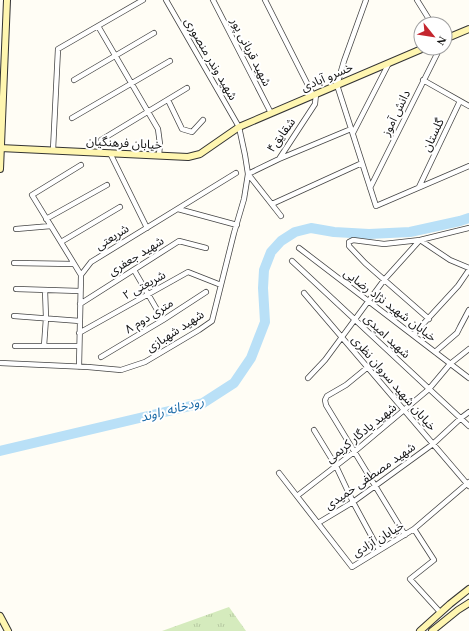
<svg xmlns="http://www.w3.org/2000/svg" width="469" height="631" font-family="'Times New Roman','Noto Sans Arabic',serif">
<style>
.park{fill:url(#park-tufts)}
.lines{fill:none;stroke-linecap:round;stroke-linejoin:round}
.river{stroke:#b9e0f7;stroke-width:10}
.street-casing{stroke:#444;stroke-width:6}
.secondary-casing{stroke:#333;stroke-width:8}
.street{stroke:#fff;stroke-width:4.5}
.secondary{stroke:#fff6b0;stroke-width:6}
.labels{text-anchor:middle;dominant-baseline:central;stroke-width:4;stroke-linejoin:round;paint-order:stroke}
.street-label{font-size:12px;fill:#111;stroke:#fff}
.water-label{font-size:13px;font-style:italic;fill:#1768a6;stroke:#fff}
</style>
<defs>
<pattern id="park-tufts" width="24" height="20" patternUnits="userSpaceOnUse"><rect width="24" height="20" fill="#d5ebbd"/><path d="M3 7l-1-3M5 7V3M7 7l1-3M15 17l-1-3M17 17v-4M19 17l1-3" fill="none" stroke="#b6c8a1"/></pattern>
</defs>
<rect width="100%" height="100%" fill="#fffdf5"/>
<!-- park -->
<path class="park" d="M229,607L246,631H162Z"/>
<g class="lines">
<!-- river -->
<path class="river" d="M0,451L203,403L234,383L251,358L265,322L263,288L264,270L271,252L281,241L295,232L311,228L334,232L369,234L410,232L460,221L469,218"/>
<defs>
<path id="street" d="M213,0L271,113
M265,0L313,95
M366,0L344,61L337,85L376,206L469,166
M417,0L432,24
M98,26L158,129L160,144L159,155
M74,80L154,33
M423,80L469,106
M168,100L182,129L192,132L203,120
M72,118L170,61
M353,133L389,63
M101,140L187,88
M53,150L58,49L143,0
M110,153L147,228
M279,159L351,129
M419,187L460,101
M370,188L440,48
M272,204L362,163
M178,209L237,225
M281,216L248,174L279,159L315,104L316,94
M46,219L107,185
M16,229L51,226
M61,242L120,207
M299,248L469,378
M292,261L469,426
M14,263L74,264
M134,270L163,320
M81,275L32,195L81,165
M16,289L80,291
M304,293L469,486
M80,304L179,241L206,248
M14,316L80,321
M429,319L365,263L349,246V242L353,240L384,244L420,240L469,228
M79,333L188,272L221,285
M413,335L458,286L469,270
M15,346H79
M44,346L46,318L45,290
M435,352L457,333L460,327L469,310
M101,357L163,320L206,292
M0,363L88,367L121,370L145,362L199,330L212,321L234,233L244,199L248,174L245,155L239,127L166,0
M79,367L81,275L91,262L236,173
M368,367L346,385L327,396L325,400L326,405L405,535
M308,378L325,360L384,280L420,240L450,260L469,268
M314,430L336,466L353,502L379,550
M279,473L352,567L414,529L469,482
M297,496L354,452L429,389L450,364L469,349
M318,523L353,502L433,444L461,418L469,412
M414,529L434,560L410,579L440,612"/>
<path id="secondary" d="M445,39L469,29
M0,148L188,157L200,154L239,127L424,48
M0,169L7,0
M0,616L8,631
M420,631L450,604L469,589
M432,631L458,610L469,603"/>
</defs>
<!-- street casing -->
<use href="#street" class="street-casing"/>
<!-- secondary casing -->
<use href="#secondary" class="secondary-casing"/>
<!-- street -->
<use href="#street" class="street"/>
<!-- secondary -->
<use href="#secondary" class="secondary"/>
</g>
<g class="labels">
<!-- street labels -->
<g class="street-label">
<text transform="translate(251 52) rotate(63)">شهید قربانی پور</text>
<text transform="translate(211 59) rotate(60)">شهید وندر منصوری</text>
<text transform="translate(327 77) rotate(-23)">خسرو آبادی</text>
<text transform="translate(396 113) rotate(-64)">دانش آموز</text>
<text transform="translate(281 135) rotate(-54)">شقایق۴</text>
<text transform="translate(433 135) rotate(-65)">گلستان</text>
<text transform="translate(124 143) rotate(3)">خیابان فرهنگیان</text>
<text transform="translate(112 237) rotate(-32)">شریعتی</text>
<text transform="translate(136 256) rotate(-32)">شهید جعفری</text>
<text transform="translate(144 285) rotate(-29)">شریعتی ۲</text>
<text transform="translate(390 305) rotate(37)">خیابان شهید نژاد رضایی</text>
<text transform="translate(149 316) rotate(-32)">۸ متری دوم</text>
<text transform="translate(175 331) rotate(-33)">شهید شهبازی</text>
<text transform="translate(387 336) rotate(43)">شهید امیدی</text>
<text transform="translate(394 383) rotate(49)">خیابان شهید سروان نظری</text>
<text transform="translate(361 433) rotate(-39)">شهید یادگار کریمی</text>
<text transform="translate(370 476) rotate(-35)">شهید مصطفی حمیدی</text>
<text transform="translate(378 539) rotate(-31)">خیابان آزادی</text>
</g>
<!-- water labels -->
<g class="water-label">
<text transform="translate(172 409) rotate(-15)">رودخانه راوند</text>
</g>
</g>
<!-- north arrow -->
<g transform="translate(433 36) rotate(120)"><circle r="19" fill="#ffffff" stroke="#a0a0a0"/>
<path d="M0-3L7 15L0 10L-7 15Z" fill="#c4262e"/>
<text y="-6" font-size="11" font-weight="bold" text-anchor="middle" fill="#111111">N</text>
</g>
</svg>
